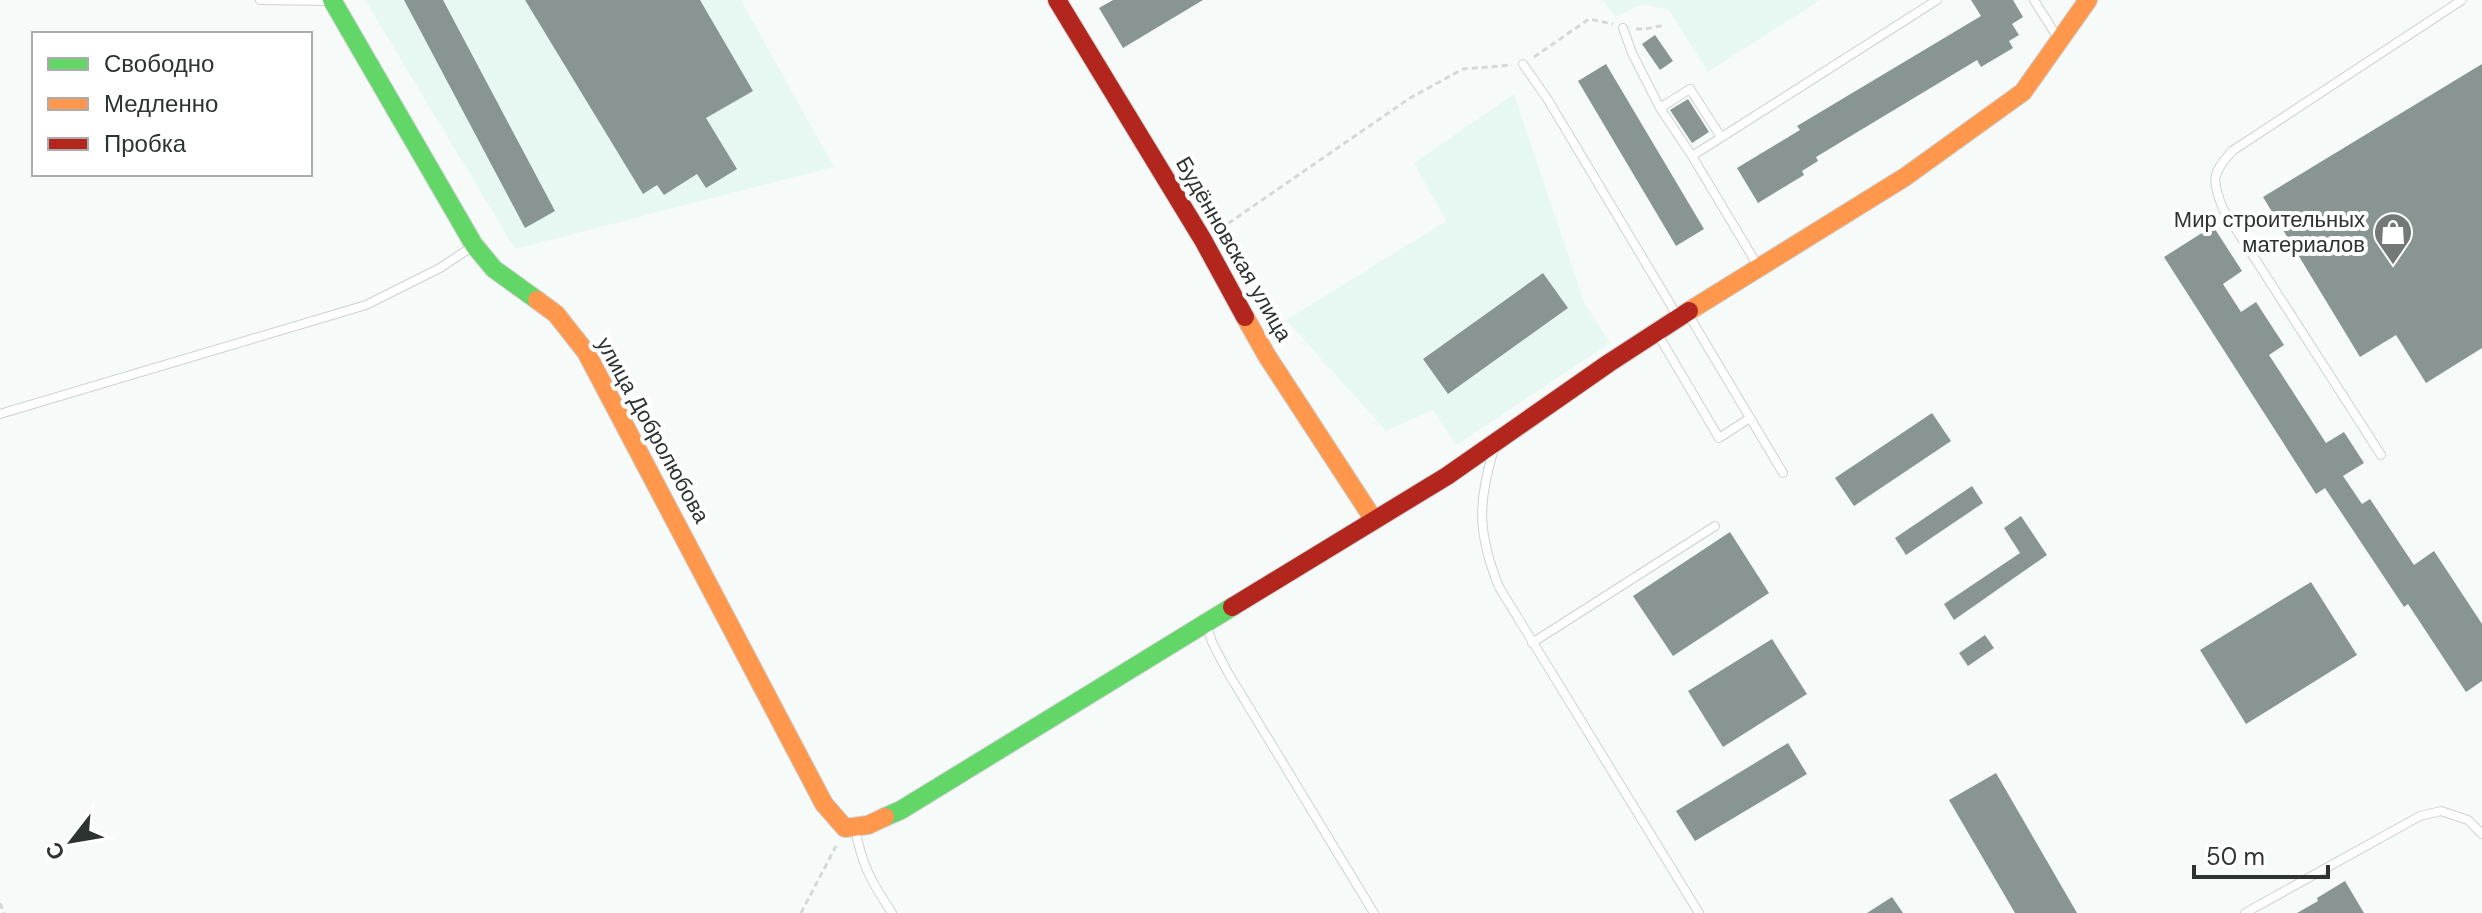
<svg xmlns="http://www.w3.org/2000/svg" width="2482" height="913" font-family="'DM Sans',sans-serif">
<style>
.built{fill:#e7f8f3}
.building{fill:#899593}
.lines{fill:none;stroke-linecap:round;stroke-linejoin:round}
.lane-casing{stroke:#cdd2d1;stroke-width:10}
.fast-casing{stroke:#cdd2d1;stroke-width:20}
.slow-casing{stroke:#cdd2d1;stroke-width:20}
.jam-casing{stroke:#cdd2d1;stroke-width:20}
.path{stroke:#d6d8d7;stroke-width:3;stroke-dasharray:6 4;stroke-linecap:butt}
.lane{stroke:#fefefe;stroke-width:8}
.fast{stroke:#63d668;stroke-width:18}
.slow{stroke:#ff974d;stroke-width:18}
.jam{stroke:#b3261e;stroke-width:18}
.labels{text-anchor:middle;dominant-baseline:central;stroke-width:8;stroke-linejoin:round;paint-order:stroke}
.poi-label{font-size:22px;fill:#2c3331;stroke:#fff;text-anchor:end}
.street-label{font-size:22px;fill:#2c3331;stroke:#fff}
</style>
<rect width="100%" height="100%" fill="#f6fbfa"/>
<!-- built -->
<path class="built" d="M365,0H741L834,167L515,249Z
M1603,0H1820L1708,72L1669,10L1642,4L1615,17Z
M1514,94L1584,302L1610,343L1456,445L1433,410L1386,431L1286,320L1446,221L1414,163Z"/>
<!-- building -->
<path class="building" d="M404,0H443L555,211L525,228Z
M525,0H700L753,91L706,118L737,169L706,188L697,174L664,195L657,185L643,194Z
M1113,0H1203L1123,48L1099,8Z
M1971,0H2013L2023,17L2012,24L2019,35L2009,41L2013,48L1981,67L1977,60L1816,157L1818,161L1802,171L1804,175L1758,203L1737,168L1800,130L1797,126L1981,16Z
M1655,35L1673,61L1660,70L1642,44Z
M1606,64L1704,229L1676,246L1578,81Z
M2482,64V348L2426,383L2396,335L2360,357L2263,197Z
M1688,99L1709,132L1692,143L1670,110Z
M2213,226L2242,271L2223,284L2241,312L2256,302L2284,345L2269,355L2326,443L2344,432L2364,463L2343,476L2362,504L2370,499L2414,565L2434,551L2482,624V681L2466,692L2408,604L2404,607L2325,488L2316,494L2164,257Z
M1543,273L1568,308L1448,394L1423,359Z
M1932,413L1951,441L1854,506L1835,478Z
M1972,486L1983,503L1906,555L1895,538Z
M2021,516L2047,555L1954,620L1944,604L2020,553L2004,528Z
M1730,532L1769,593L1673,656L1633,596Z
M2311,582L2357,655L2246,724L2200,650Z
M1985,635L1994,648L1968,666L1959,653Z
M1772,639L1807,694L1723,747L1688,691Z
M1788,743L1807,774L1695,841L1676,811Z
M1996,773L2077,913H2015L1949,800Z
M2345,881L2364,913H2297L2318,901L2317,898Z
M1892,897L1903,913H1867Z"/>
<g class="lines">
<defs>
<path id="lane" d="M260,0L331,1
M2034,0L2059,40
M1623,28L1632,53L1660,108
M1523,64L1548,100L1678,317
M1692,156L1660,108L1690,89L1721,137
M1758,266L1692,156L1937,0
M1688,314L1783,473
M1657,333L1719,438L1750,418
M0,414L366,305L440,268L473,246
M1494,449C1477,503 1478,535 1499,587L1699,913
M2381,455L2223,209C2212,179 2211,175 2232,151L2462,0
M1207,627L1212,642L1227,671L1374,913
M1532,643L1715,526
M855,828C862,866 871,881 892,913
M2245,913L2420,816L2441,811L2468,820L2482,834"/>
<path id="fast" d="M332,0L474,245L494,269L537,300
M885,817L901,810L1232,607"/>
<path id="slow" d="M537,300L556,314L586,352L824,804L845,828L868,825L885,817
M1689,311L1905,177L2023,92L2088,0
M1245,317L1267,356L1374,520"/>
<path id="jam" d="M1057,0L1203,240L1245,317
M1232,607L1447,476L1609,363L1689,311"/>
</defs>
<!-- lane casing -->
<use href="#lane" class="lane-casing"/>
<!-- fast casing -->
<use href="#fast" class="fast-casing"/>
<!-- slow casing -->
<use href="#slow" class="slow-casing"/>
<!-- jam casing -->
<use href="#jam" class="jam-casing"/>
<!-- path -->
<path class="path" d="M1636,29H1645L1665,25
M1534,57L1589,19L1613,24
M1220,229L1410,98L1463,69L1512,65
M0,903L4,913
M801,913L836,846"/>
<!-- lane -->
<use href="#lane" class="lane"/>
<!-- fast -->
<use href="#fast" class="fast"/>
<!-- slow -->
<use href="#slow" class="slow"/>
<!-- jam -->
<use href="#jam" class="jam"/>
</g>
<!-- icons -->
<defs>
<symbol id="shop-pin" viewBox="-11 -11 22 30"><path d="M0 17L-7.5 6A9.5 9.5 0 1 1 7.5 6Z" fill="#737977" stroke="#fff"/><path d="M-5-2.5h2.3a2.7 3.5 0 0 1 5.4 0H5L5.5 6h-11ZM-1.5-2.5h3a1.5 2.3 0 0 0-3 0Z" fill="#fff"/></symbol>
</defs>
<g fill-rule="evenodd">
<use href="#shop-pin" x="2371" y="210" width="44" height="60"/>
</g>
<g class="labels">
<!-- poi labels -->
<g class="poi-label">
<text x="2365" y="219">Мир строительных<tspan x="2365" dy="25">материалов</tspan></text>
</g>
<!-- street labels -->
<g class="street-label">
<text transform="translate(1234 249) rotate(60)">Будённовская улица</text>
<text transform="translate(653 430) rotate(61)">улица Добролюбова</text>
</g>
</g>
<!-- legend -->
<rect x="32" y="32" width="280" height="144" fill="#ffffff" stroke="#abadad" stroke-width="2"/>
<rect x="48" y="58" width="40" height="12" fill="#63d668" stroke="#abadad" stroke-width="2"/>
<text x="104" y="72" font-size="24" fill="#2c3331">Свободно</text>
<rect x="48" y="98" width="40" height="12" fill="#ff974d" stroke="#abadad" stroke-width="2"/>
<text x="104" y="112" font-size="24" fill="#2c3331">Медленно</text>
<rect x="48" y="138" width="40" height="12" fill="#b3261e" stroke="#abadad" stroke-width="2"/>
<text x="104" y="152" font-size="24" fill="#2c3331">Пробка</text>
<!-- north arrow -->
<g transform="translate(72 841) rotate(239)" stroke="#ffffff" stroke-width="6" paint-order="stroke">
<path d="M0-6L14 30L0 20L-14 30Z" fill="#2c3331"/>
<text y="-12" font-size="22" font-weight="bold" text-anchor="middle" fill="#2c3331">С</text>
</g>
<!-- scale -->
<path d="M2194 865v12h134v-12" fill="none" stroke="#2c3331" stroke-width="4"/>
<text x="2206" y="865" font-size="24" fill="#2c3331" stroke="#ffffff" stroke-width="6" paint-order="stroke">50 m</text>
</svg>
